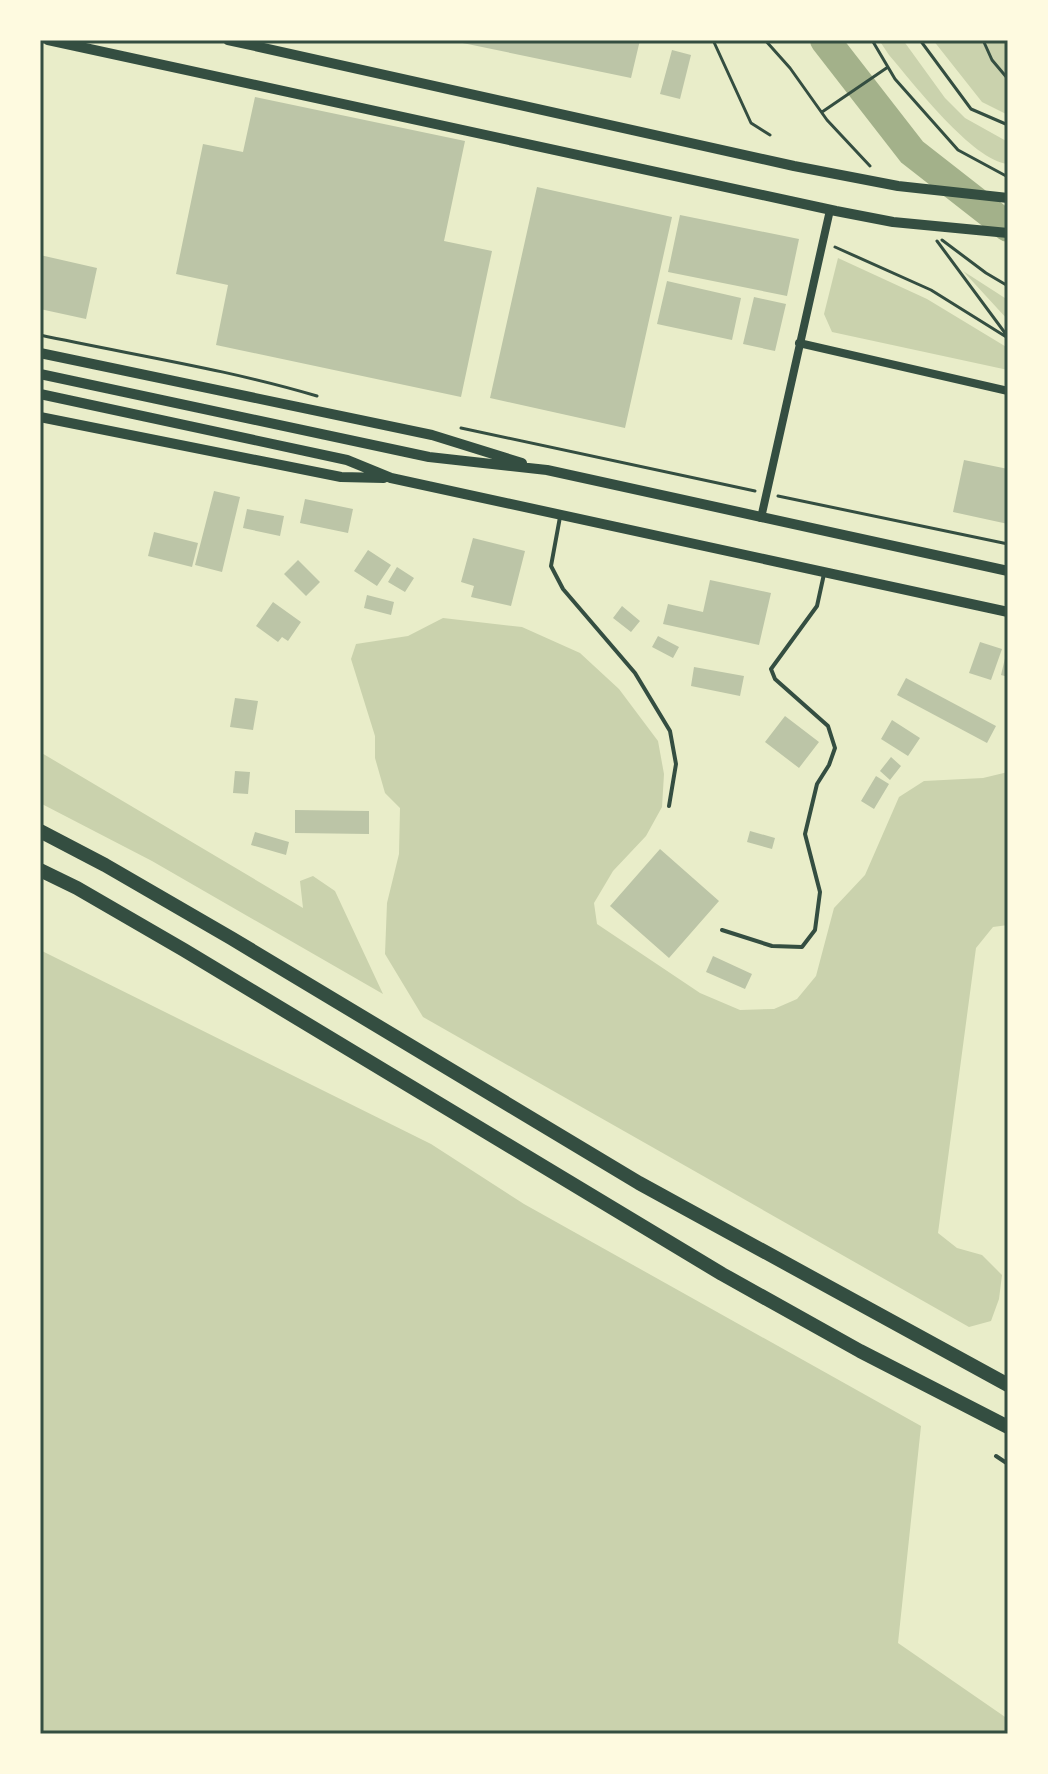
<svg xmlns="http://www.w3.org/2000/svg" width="1048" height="1774" font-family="Jost,sans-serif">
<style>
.green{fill:#cad2ad}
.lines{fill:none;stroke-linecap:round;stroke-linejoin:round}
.river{stroke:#a3b18a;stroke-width:30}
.building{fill:#bcc5a7}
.path{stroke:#344e41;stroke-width:3}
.service{stroke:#344e41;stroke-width:4}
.minor{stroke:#344e41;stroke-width:8}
.tertiary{stroke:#344e41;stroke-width:10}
.motorway{stroke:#344e41;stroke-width:14}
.neatline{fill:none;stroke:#344e41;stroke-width:3}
</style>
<rect width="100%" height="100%" fill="#e9edc9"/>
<!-- green -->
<path class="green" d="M879,40H903L945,98L965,118L1008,142V164C973,161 913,83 889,55Z
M933,40H1008V115L982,102Z
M838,258L927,299L1008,348V370L832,332L824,314Z
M963,271L1008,300V320Z
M443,618L522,627L580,653L619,689L658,741L664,774L662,807L646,836L613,871L594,903L597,924L700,993L740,1010L774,1009L797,999L816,976L834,908L865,875L899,797L924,781L983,778L1008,772V925L993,927L976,948L938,1233L957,1248L982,1255L1002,1275L999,1299L991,1321L969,1327L423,1017L385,954L387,903L399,854L400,808L385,793L375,758V736L351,659L356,644L408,636Z
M40,752L303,908L300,881L313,876L335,891L383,994L152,861L40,803Z
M40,950L431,1144L524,1204L921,1426L898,1643L1008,1719V1734H40Z"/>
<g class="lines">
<!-- river -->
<path class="river" d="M825,40L912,152L1008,227"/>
</g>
<!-- building -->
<path class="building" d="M448,40H640L631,78Z
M672,50L691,55L680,99L660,94Z
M255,97L465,141L444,241L492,251L461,397L216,345L228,285L176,274L203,144L243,152Z
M537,187L672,217L625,428L490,398Z
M680,215L799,239L787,296L668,272Z
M40,255L97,268L86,319L40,309Z
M667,281L741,298L732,340L657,324Z
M754,297L786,304L775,351L743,344Z
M964,460L1008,469V524L953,512Z
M214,491L240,497L222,572L195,565Z
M305,499L353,509L348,533L300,523Z
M247,509L284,516L280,536L243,528Z
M154,532L198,543L192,567L148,556Z
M473,538L525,551L511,606L471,597L474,586L461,582Z
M368,550L391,565L377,586L354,571Z
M298,560L320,582L306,596L284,574Z
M397,567L414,578L405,592L388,582Z
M710,580L771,593L759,645L663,624L668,604L703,612Z
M367,595L394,602L391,615L364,608Z
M273,602L301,622L288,641L282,637L278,642L256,626Z
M622,606L640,621L631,632L613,618Z
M658,636L679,647L673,658L652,647Z
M980,642L1002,649L991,680L969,673Z
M1007,650L1008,651V677L1001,675Z
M694,667L744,676L740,696L691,686Z
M906,678L996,726L987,743L897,695Z
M235,698L258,701L253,730L230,727Z
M785,716L819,742L799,768L765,742Z
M892,720L920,738L908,756L881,739Z
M891,757L901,766L890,780L880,771Z
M235,771L250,772L248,794L233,793Z
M876,776L889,784L874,809L861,801Z
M295,810L369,811V834L295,833Z
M750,831L775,838L772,849L747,842Z
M255,832L289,842L286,855L251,845Z
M660,849L719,901L669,958L610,906Z
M713,956L752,974L745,989L706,972Z"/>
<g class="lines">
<!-- path -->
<path class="path" d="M713,40L751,123L770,135
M765,40L790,68L827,120L870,166
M872,40L895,79L958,150L1008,177
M920,40L971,109L1008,125
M983,40L992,60L1008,79
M822,112L888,67
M942,240L986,273L1008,286
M937,241L1008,337
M835,247L931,290L1008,338
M40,335C133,355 226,369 317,396
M461,428L755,491
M778,496L1008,544"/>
<!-- service -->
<path class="service" d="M560,517L551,566L563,589L635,673L670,731L676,764L669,806
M722,930L772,946L802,947L815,930L820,892L805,834L817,784L829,765L835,748L828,726L775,679L771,669L817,606L824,574
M996,1456L1008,1464"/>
<!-- minor -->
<path class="minor" d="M799,343L1008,391
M761,518L830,210"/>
<!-- tertiary -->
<path class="tertiary" d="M48,40L836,211L893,222L1008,233
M228,40L794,166L898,186L1008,198
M40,353L432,435L522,463
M40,374L429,457L547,470L1008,571
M40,394L347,460L391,478L1008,612
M40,417L341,477L384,478"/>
<!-- motorway -->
<path class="motorway" d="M40,831L105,865L231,938L639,1183L1008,1385
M40,870L77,888L184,950L722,1274L860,1351L1008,1427"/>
</g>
<!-- border -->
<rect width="1048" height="1774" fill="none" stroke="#fefae0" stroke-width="84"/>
<rect x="42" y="42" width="964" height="1690" class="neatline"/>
</svg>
